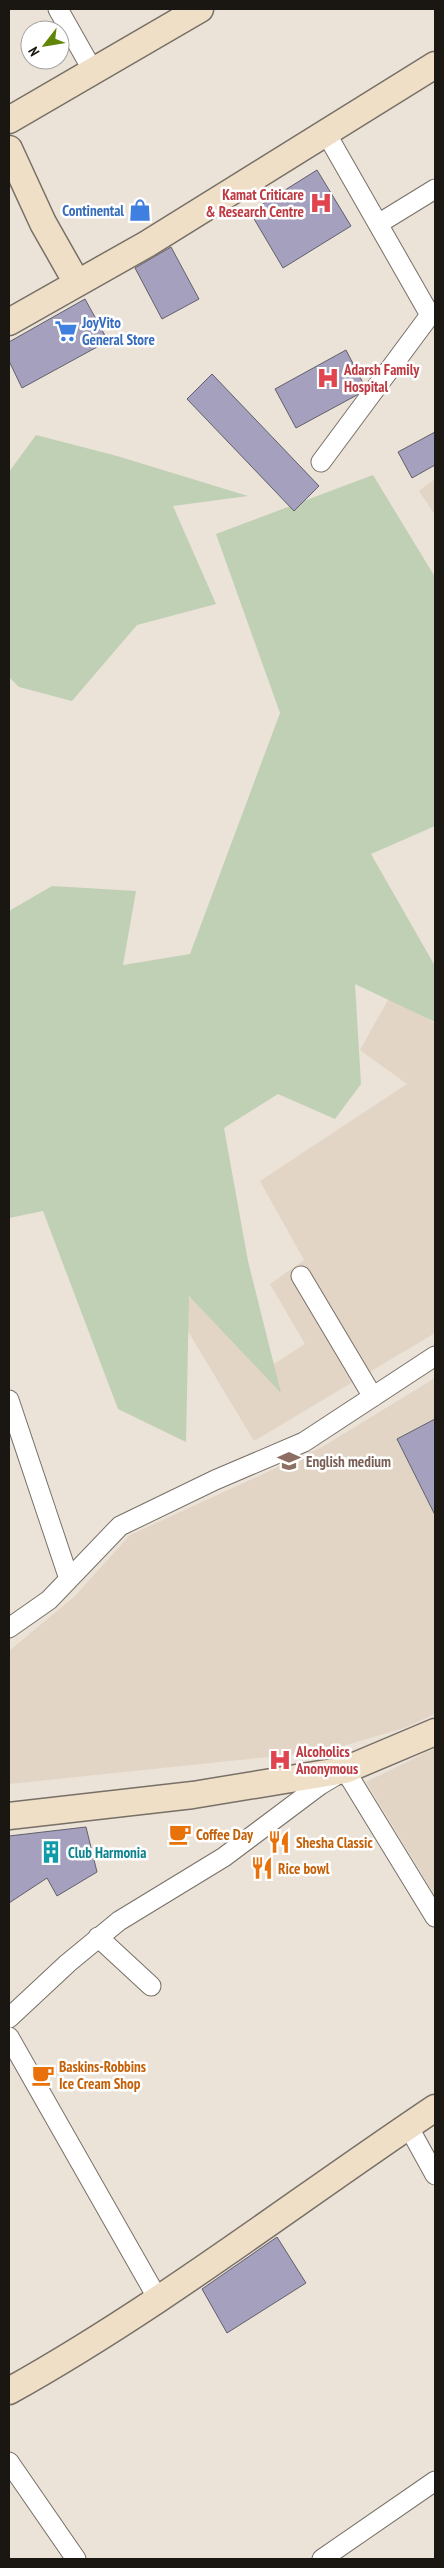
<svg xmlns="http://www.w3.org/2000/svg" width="444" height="2568" font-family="'PT Sans Narrow',sans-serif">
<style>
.built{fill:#e3d5c5}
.green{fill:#c0d0b5}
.building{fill:#a5a0be;stroke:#61606a}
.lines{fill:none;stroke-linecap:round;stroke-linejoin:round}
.street-casing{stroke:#787067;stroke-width:21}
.secondary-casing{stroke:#787067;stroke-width:29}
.street{stroke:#fff;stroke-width:19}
.secondary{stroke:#efdfc6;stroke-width:26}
.labels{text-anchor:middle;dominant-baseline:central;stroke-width:5;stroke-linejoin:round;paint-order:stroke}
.health-label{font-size:15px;font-weight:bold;fill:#be3a42;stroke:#fff;text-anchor:start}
.shop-label{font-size:15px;font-weight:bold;fill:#366cbe;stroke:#fff;text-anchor:end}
.education-label{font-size:15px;font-weight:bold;fill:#785e54;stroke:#fff;text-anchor:start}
.food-label{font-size:15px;font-weight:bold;fill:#c56008;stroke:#fff;text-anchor:start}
.culture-label{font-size:15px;font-weight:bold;fill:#0d838f;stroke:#fff;text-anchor:start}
</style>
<rect width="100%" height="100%" fill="#ebe2d8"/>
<!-- built -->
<path class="built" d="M435,479V515L419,491Z
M392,993L435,1024V1333L254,1441L174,1308L213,1284L266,1369L305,1344L270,1284L304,1260L260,1181L407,1084L360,1050Z
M435,1378V1714L404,1728L326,1751L9,1784V1651L74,1597L130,1535L322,1447Z
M435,1748V1896L366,1782Z"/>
<!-- green -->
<path class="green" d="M36,435L117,456L248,496L173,506L216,604L137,625L72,701L19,687L9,677V472Z
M373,475L435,577V826L371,854L435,966V1022L355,984L361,1084L335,1119L278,1094L224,1128L248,1261L281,1393L189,1296L186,1442L118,1409L43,1211L9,1218V911L52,886L136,891L123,965L190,954L280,713L216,534Z"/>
<!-- building -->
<path class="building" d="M317,170L351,226L283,268L250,212Z
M171,247L199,299L162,319L135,268Z
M85,299L108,341L22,388L9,361V342Z
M346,350L364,385L357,395L296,428L275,389Z
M212,374L319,486L294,511L187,399Z
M435,432V465L412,478L398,452Z
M435,1419V1515L397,1439Z
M86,1827L97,1872L57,1896L47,1878L9,1903V1836Z
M277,2237L306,2283L227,2333L202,2289Z"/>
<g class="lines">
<defs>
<path id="street" d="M58,9L93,71
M378,224L435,189
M321,462L430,315L326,133
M301,1276L373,1397
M9,1400L69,1579
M9,1628L49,1600L120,1526L215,1480L304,1442L435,1356
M98,1937L151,1986
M9,2018L68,1963L119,1921L224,1857L320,1785L345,1770L435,1917
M9,2037L158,2299
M408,2126L435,2175
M9,2462L76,2559
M322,2559L435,2481"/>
<path id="secondary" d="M9,120L200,9
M9,149L43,223L77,283
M9,322L147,244L435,65
M9,1816L193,1795L345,1770L435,1732
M9,2391C158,2308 293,2203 435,2108"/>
</defs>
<!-- street casing -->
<use href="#street" class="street-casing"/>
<!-- secondary casing -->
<use href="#secondary" class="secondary-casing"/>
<!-- street -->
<use href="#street" class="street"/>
<!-- secondary -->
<use href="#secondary" class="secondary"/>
</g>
<!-- icons -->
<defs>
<symbol id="hospital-bare" viewBox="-9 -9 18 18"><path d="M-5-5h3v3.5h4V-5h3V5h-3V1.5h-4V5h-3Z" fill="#e0444e" stroke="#fff" stroke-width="2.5" paint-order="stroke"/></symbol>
<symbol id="shop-bare" viewBox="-9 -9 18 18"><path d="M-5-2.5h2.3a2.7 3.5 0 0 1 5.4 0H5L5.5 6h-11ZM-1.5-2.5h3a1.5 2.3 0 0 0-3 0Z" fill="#3f7fe0" stroke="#fff" stroke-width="2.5" paint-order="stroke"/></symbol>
<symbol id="supermarket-bare" viewBox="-9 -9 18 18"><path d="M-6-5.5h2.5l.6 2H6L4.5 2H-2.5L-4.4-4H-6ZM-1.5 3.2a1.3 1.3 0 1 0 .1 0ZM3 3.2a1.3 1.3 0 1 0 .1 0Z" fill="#3f7fe0" stroke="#fff" stroke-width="2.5" paint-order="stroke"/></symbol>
<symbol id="school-bare" viewBox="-9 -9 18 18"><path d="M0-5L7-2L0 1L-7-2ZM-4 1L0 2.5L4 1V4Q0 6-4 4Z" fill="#8d6e63" stroke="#fff" stroke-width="2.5" paint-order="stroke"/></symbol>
<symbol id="cafe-bare" viewBox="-9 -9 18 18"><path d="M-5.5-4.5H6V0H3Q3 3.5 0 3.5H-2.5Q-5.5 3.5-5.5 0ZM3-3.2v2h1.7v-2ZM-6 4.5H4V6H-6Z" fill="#e8710a" stroke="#fff" stroke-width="2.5" paint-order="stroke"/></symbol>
<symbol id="restaurant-bare" viewBox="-9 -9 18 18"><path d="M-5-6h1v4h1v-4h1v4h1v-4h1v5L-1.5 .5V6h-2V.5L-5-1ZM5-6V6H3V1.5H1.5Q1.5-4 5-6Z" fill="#e8710a" stroke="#fff" stroke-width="2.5" paint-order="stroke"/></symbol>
<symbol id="building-bare" viewBox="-9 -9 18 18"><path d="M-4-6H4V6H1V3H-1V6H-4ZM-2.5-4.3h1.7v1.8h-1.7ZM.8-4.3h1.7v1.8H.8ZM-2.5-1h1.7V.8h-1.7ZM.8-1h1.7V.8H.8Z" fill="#0f9aa8" stroke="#fff" stroke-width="2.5" paint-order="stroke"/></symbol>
</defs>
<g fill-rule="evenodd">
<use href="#hospital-bare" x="305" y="187" width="32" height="32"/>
<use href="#shop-bare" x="124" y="194" width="32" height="32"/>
<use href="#supermarket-bare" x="50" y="315" width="32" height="32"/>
<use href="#hospital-bare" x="312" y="362" width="32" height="32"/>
<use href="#school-bare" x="273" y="1445" width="32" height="32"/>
<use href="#hospital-bare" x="264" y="1744" width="32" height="32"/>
<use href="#cafe-bare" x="164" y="1818" width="32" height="32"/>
<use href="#restaurant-bare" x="263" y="1826" width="32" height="32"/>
<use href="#building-bare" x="35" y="1836" width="32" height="32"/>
<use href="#restaurant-bare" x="246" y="1852" width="32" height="32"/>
<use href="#cafe-bare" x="27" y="2059" width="32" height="32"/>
</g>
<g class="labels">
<!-- health labels -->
<g class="health-label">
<text x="304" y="194" text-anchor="end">Kamat Criticare<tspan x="304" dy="17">&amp; Research Centre</tspan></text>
<text x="344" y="369">Adarsh Family<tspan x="344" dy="17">Hospital</tspan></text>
<text x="296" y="1751">Alcoholics<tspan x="296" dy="17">Anonymous</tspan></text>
</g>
<!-- shop labels -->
<g class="shop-label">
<text x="124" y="210">Continental</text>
<text x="82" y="322" text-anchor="start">JoyVito<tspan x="82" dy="17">General Store</tspan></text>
</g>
<!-- education labels -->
<g class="education-label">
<text x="306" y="1461">English medium</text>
</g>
<!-- food labels -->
<g class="food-label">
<text x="196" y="1834">Coffee Day</text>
<text x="296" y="1842">Shesha Classic</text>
<text x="278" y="1868">Rice bowl</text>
<text x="59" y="2066">Baskins-Robbins<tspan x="59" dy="17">Ice Cream Shop</tspan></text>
</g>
<!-- culture labels -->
<g class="culture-label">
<text x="68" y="1852">Club Harmonia</text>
</g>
</g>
<!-- border -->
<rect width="444" height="2568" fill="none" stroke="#1a1713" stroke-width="20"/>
<!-- north arrow -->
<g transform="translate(45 45) rotate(239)"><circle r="24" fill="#ffffff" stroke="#a3a2a1"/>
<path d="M0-4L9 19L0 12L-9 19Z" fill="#618607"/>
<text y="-8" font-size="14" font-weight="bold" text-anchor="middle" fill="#1a1713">N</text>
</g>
</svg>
